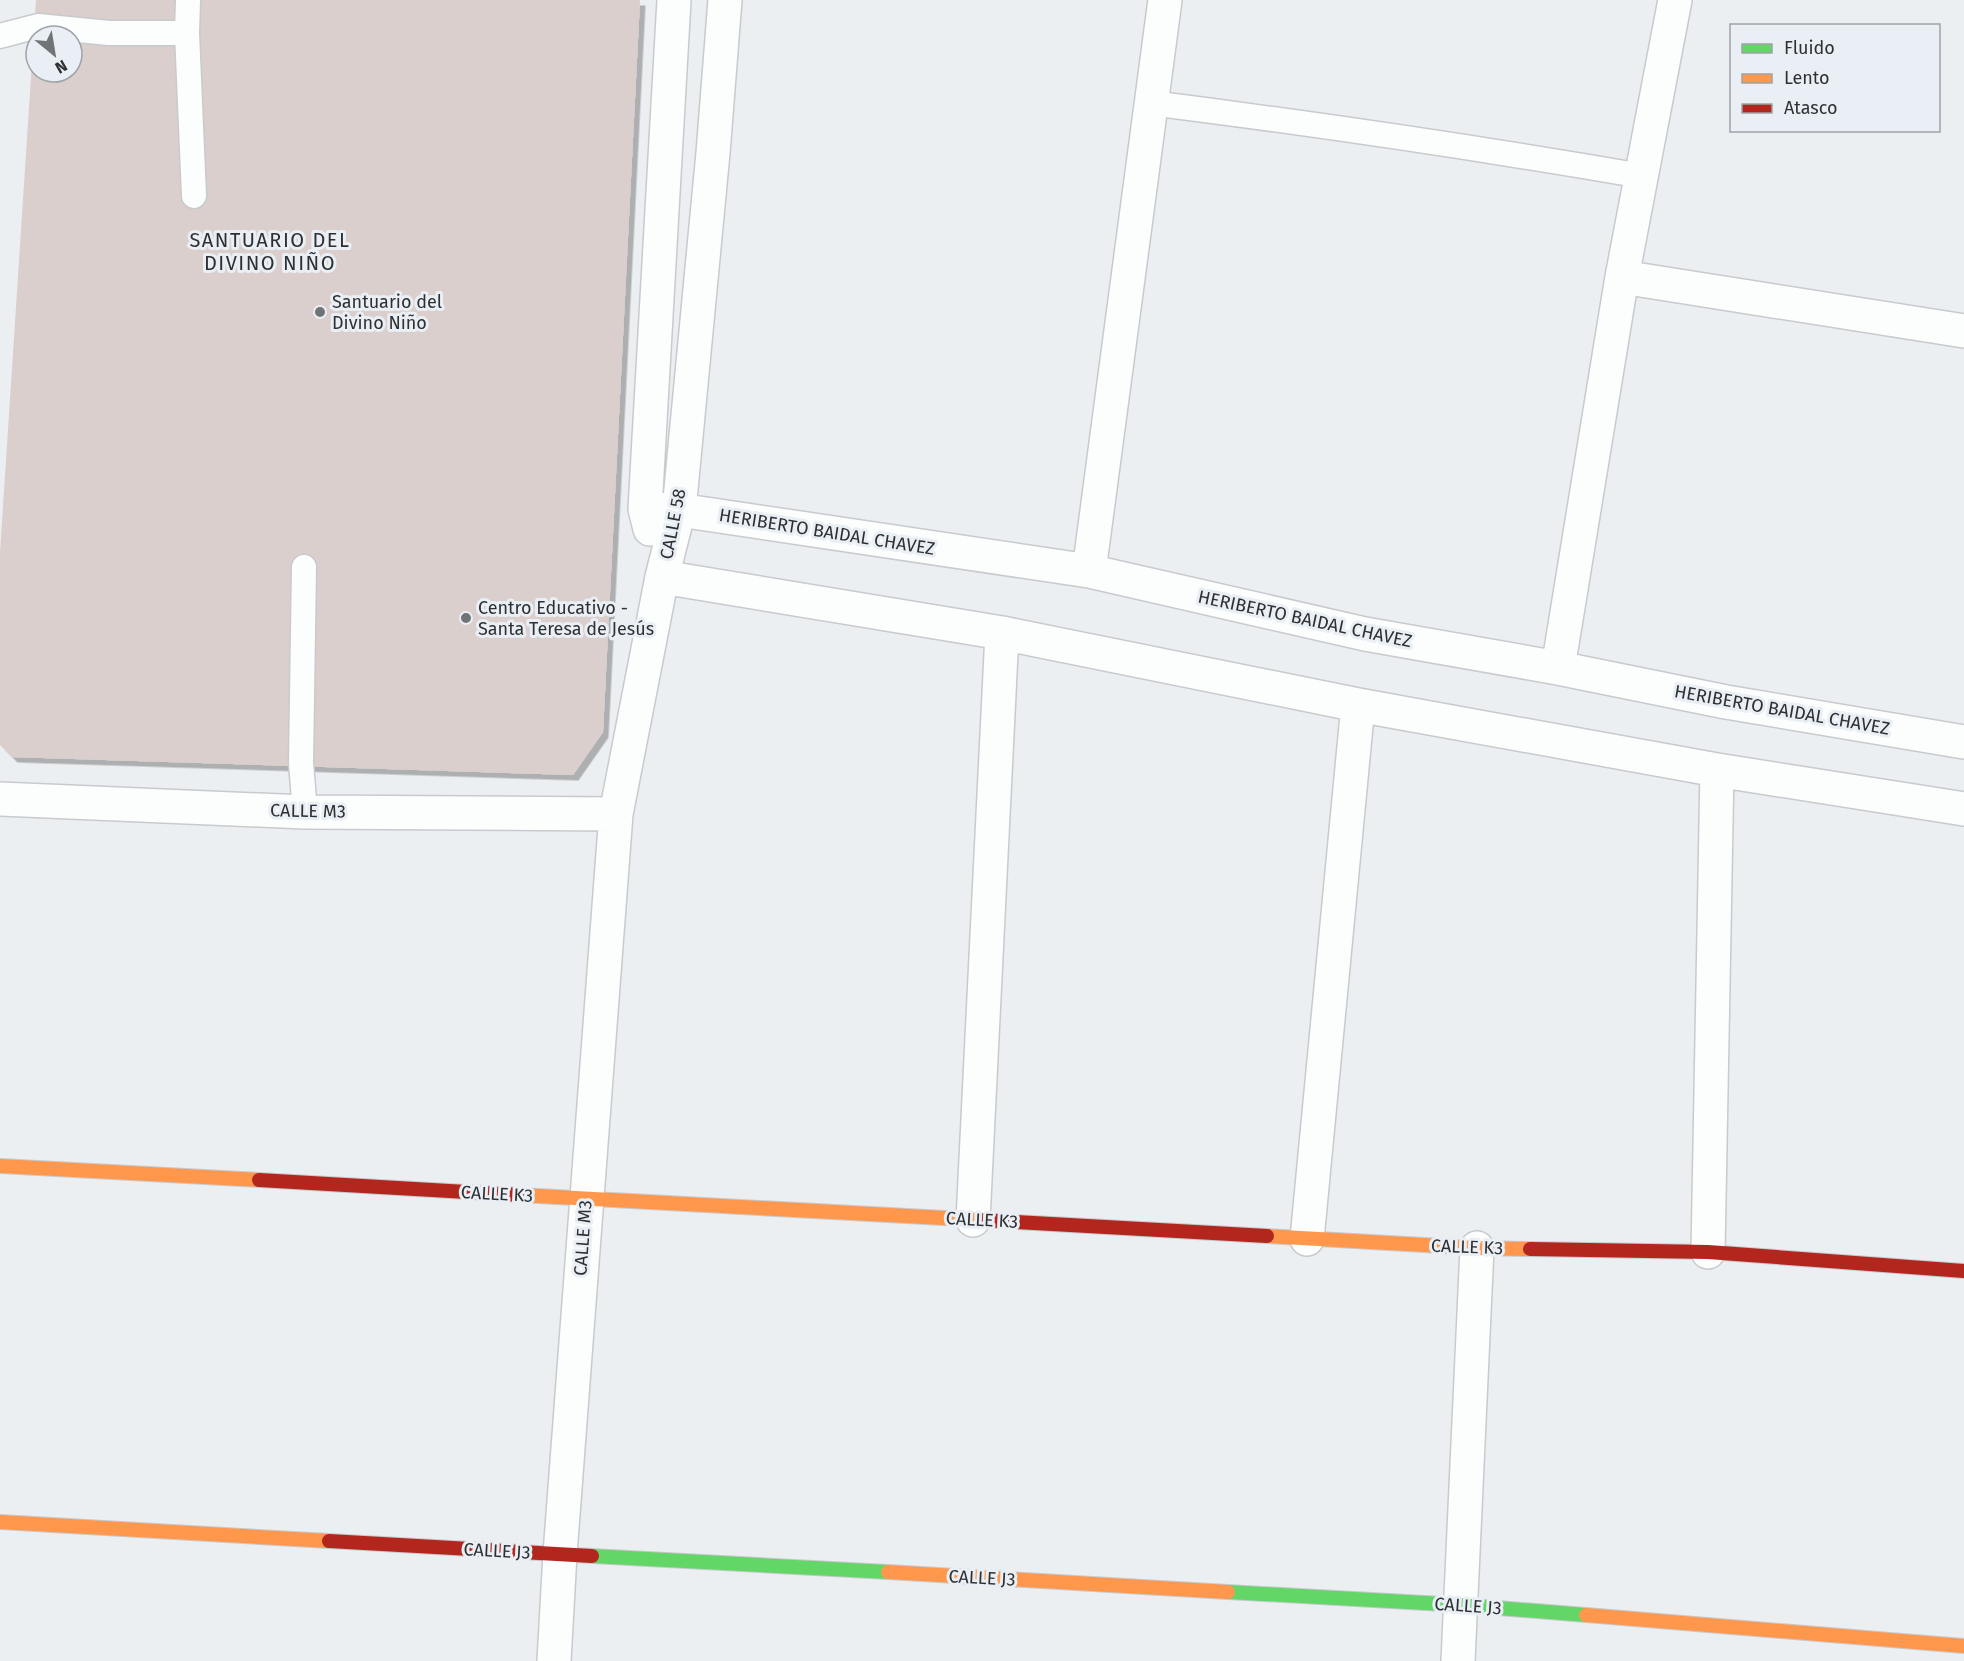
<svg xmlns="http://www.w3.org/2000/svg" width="1964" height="1661" font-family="'Fira Sans',sans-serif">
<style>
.building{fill:#dacfcc;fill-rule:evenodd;filter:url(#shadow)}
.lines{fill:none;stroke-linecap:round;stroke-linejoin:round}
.lane-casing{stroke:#c8cacd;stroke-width:27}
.street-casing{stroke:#c8cacd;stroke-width:36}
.fast-casing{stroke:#c8cacd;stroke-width:16}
.slow-casing{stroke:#c8cacd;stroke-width:16}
.jam-casing{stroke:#c8cacd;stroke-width:16}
.lane{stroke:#fcfdfd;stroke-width:24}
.street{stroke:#fcfdfd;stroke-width:33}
.fast{stroke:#63d668;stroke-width:14}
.slow{stroke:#ff974d;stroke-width:14}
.jam{stroke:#b3261e;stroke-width:14}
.poi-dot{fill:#707476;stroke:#e9eff5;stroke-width:2}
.labels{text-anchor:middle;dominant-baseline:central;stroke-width:6;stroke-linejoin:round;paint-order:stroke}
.poi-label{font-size:18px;fill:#2e3133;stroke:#e9eff5;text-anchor:start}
.street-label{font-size:18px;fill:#2e3133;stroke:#e9eff5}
.neighbourhood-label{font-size:20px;letter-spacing:1.5px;fill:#2e3133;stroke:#e9eff5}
</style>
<defs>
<filter id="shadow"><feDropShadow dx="5.5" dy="5.5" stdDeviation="0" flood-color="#0004"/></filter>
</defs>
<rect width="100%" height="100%" fill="#eceff2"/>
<!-- building -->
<path class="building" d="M36,0H640L603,732L573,775L12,757L0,745V552ZM36,36H72V72H36Z"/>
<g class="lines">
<defs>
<path id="lane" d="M187,33L188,0
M0,36L38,26L109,33H187L194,196
M1151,103C1316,124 1479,148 1642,176
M304,567L301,763L305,812"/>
<path id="street" d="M1622,277L1964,331
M645,509L679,510L1089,571L1365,634L1558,668L1726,702L1964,742
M650,529L645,509L674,0
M1089,571L1165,0
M662,577L1002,633L1358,705L1717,770L1964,809
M1558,668L1622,277L1675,0
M0,799L305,812L616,814
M973,1220L1002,633
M1307,1239L1358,705
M1708,1252L1717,770
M554,1661L560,1554L616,814L662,577L679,510L713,153L725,0
M1458,1661L1477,1248"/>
<path id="fast" d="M592,1556L888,1572
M1228,1592L1461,1605L1586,1615"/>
<path id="slow" d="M0,1166L259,1180
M520,1195L981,1220
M1267,1236L1477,1248L1530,1249
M0,1522L329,1541
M888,1572L1228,1592
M1586,1615L1964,1646"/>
<path id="jam" d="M259,1180L520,1195
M981,1220L1267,1236
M1530,1249L1708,1252L1964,1271
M329,1541L592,1556"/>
</defs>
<!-- lane casing -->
<use href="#lane" class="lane-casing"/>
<!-- street casing -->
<use href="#street" class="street-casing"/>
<!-- fast casing -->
<use href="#fast" class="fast-casing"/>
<!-- slow casing -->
<use href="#slow" class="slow-casing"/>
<!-- jam casing -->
<use href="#jam" class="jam-casing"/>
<!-- lane -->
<use href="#lane" class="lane"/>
<!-- street -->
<use href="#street" class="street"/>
<!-- fast -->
<use href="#fast" class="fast"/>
<!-- slow -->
<use href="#slow" class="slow"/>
<!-- jam -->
<use href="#jam" class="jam"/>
</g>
<!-- markers -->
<g class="poi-dot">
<circle cx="320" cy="312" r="6"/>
<circle cx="466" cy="618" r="6"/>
</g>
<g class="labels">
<!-- poi labels -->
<g class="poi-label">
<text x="332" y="302">Santuario del<tspan x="332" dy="21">Divino Niño</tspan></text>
<text x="478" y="608">Centro Educativo -<tspan x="478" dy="21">Santa Teresa de Jesús</tspan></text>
</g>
<!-- street labels -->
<g class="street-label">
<text transform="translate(673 524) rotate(-79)">CALLE 58</text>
<text transform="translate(827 532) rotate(9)">HERIBERTO BAIDAL CHAVEZ</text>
<text transform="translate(1305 619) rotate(12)">HERIBERTO BAIDAL CHAVEZ</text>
<text transform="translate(1782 710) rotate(10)">HERIBERTO BAIDAL CHAVEZ</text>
<text transform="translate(308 811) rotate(1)">CALLE M3</text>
<text transform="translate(497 1194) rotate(3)">CALLE K3</text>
<text transform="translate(982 1220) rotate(3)">CALLE K3</text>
<text transform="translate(583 1238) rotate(-86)">CALLE M3</text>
<text transform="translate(1467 1247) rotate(2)">CALLE K3</text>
<text transform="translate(497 1551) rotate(3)">CALLE J3</text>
<text transform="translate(982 1578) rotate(3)">CALLE J3</text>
<text transform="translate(1468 1606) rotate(4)">CALLE J3</text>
</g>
<!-- neighbourhood labels -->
<g class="neighbourhood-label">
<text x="270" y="240">SANTUARIO DEL<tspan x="270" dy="23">DIVINO NIÑO</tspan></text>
</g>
</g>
<!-- legend -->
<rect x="1730" y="24" width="210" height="108" fill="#e9eff5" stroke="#9ea3a7" stroke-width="1.5"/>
<rect x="1742" y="44" width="30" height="9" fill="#63d668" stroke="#9ea3a7" stroke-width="1.5"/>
<text x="1784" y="54" font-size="18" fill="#2e3133">Fluido</text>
<rect x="1742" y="74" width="30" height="9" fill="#ff974d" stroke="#9ea3a7" stroke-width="1.5"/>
<text x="1784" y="84" font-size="18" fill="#2e3133">Lento</text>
<rect x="1742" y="104" width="30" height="9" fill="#b3261e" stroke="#9ea3a7" stroke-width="1.5"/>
<text x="1784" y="114" font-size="18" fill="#2e3133">Atasco</text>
<!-- north arrow -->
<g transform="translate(54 54) rotate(150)"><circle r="28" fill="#e9eff5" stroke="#9ea3a7" stroke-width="1.5"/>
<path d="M0-4.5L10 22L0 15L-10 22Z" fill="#707476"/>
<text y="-9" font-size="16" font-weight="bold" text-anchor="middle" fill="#2e3133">N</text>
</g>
</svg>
